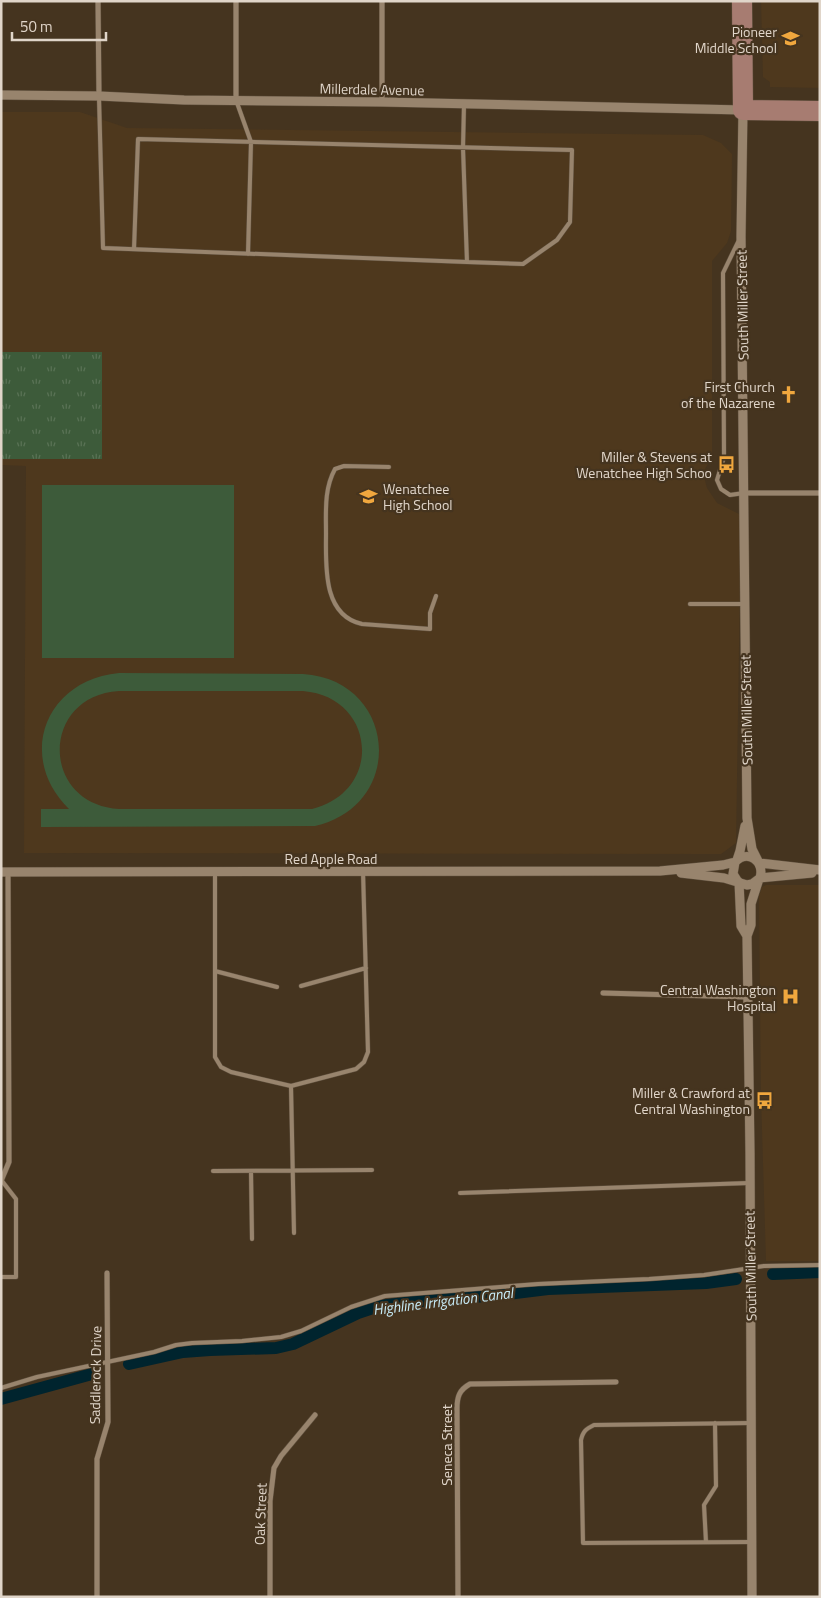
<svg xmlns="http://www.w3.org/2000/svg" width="821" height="1598" font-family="'Titillium Web',sans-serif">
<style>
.built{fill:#4e381d}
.green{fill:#3d5b3a;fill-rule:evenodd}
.park{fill:url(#park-tufts)}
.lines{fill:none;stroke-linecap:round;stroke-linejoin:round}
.canal{stroke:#00242e;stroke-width:12}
.service-casing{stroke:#5e4f3d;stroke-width:5}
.minor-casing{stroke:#5e4f3d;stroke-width:6}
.tertiary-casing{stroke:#5e4f3d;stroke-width:10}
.secondary-casing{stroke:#5e4f3d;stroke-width:21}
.service{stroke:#98846d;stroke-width:4}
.minor{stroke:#98846d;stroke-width:5}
.tertiary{stroke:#98846d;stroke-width:9}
.secondary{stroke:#a77c71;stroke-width:20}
.labels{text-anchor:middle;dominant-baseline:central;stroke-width:4.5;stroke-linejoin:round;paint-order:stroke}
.poi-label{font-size:14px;fill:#e0d5c9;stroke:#45341f;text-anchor:end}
.street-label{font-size:14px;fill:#e0d5c9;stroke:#45341f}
.water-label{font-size:15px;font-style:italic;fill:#c7ebf7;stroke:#45341f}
</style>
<defs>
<pattern id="park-tufts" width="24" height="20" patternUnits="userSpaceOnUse" patternTransform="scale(1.25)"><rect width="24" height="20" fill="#3d5b3a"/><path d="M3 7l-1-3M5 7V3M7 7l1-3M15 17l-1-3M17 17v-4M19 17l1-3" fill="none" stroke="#597255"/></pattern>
</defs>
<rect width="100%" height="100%" fill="#45341f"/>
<!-- built -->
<path class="built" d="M761,1H820V88L770,87V82L763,77Z
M1,112H80L127,128L703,135L721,143L732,154L731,231L727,243L712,261V456L703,473L707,488L717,503L741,515L736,843L721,854L24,853L26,466L1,465Z
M766,885H820V1261H766L761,1097L759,896L762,887Z"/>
<!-- green -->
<path class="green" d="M42,485H234V658H42Z
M119,673L303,674C397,680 407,805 315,826L41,827V809H69C16,757 45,680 119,673ZM119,691H303C376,697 384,791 312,809H119C40,804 40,696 119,691Z"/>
<!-- park -->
<path class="park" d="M1,352H102V459H1Z"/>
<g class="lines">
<!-- canal -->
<path class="canal" d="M773,1274L820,1272
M129,1364L183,1352L210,1350L276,1348L293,1344L358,1313L379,1306L422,1301L499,1295L548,1289L706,1283L736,1279
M1,1399L92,1374"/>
<defs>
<path id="service" d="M99,97L103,248L467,262L523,264L557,240L570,222L572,150L138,139L134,249
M236,100L251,142L248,254
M464,104L463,148L467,262
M738,242L723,273L724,457L717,480L721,489L730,495L744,493
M389,467L344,466L335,469C324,489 326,511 326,533C326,565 322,615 362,624L430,629V613L436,596
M690,604H744
M215,871V1057L221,1067L231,1072L291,1086L356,1069L364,1062L368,1052L363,871
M215,971L277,987
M301,986L366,968
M291,1086L294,1233
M213,1171L372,1170
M251,1171L252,1239
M460,1193L749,1183
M1,1277H16V1199L2,1181
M1,1388L37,1377L154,1352L176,1345L192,1343L242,1341L281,1337L301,1331L351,1307L385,1296L538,1284L649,1279L704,1275L764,1266L820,1265
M751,1423L594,1425C586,1429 583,1431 581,1440L583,1543L752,1542
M706,1542L704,1505L716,1486L715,1423"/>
<path id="minor" d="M98,1L99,96
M236,1V100
M382,1V102
M745,493H820
M603,993L748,997
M1,1181L9,1162L8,872
M97,1597V1459L108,1422L107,1273
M270,1597V1501L274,1468L281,1456L315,1415
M458,1597L457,1409C457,1397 459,1390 470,1384L616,1382"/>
<path id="tertiary" d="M1,95L99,96L184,100L382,102L743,110L741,236L747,818L752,849L758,861
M737,860L740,851L745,826
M759,863L820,870
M1,872L660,871L723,865L735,862
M681,873L724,878L747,885L752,884L760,878C765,861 748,849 735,862L733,874L738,882
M760,878L812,873
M739,882L741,926L747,936
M752,1597L750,1153L747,936L751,925V904L759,879"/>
<path id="secondary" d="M742,1L743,110L820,111"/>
</defs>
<!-- service casing -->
<use href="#service" class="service-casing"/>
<!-- minor casing -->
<use href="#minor" class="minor-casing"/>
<!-- tertiary casing -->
<use href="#tertiary" class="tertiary-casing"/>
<!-- secondary casing -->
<use href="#secondary" class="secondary-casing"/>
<!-- service -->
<use href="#service" class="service"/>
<!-- minor -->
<use href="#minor" class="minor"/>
<!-- tertiary -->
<use href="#tertiary" class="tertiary"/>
<!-- secondary -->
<use href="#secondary" class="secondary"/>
</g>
<!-- icons -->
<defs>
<symbol id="school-bare" viewBox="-9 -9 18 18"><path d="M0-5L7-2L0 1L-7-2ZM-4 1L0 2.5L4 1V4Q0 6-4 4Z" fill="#f0a73e" stroke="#45341f" stroke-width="2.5" paint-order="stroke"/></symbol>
<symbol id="church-bare" viewBox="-9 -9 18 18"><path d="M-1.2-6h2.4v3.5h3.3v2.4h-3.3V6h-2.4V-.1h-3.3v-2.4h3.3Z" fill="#f0a73e" stroke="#45341f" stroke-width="2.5" paint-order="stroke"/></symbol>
<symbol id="bus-bare" viewBox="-9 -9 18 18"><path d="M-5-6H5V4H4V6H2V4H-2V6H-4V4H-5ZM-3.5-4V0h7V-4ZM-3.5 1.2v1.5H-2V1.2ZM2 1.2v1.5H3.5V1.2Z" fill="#f0a73e" stroke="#45341f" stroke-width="2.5" paint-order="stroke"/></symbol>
<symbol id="hospital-bare" viewBox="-9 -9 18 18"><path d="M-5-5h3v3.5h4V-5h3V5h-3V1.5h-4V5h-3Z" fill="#f0a73e" stroke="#45341f" stroke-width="2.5" paint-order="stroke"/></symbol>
</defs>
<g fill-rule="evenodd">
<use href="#school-bare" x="778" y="26" width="25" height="25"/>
<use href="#church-bare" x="776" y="382" width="25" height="25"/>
<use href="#bus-bare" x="714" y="452" width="25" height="25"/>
<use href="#school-bare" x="356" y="484" width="25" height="25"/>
<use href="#hospital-bare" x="778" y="984" width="25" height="25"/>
<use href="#bus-bare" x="752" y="1088" width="25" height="25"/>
</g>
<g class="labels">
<!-- poi labels -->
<g class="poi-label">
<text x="777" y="31">Pioneer<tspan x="777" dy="16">Middle School</tspan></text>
<text x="775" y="386">First Church<tspan x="775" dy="16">of the Nazarene</tspan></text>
<text x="712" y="456">Miller &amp; Stevens at<tspan x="712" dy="16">Wenatchee High Schoo</tspan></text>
<text x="383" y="488" text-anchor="start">Wenatchee<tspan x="383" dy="16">High School</tspan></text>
<text x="776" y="989">Central Washington<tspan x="776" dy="16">Hospital</tspan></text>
<text x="750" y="1092">Miller &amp; Crawford at<tspan x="750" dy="16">Central Washington</tspan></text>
</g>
<!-- street labels -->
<g class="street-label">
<text transform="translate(372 89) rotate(1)">Millerdale Avenue</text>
<text transform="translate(742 305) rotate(-91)">South Miller Street</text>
<text transform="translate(746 710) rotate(-91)">South Miller Street</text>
<text x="331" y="858">Red Apple Road</text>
<text transform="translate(750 1266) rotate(-91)">South Miller Street</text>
<text transform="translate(95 1375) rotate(-89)">Saddlerock Drive</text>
<text transform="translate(446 1445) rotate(-90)">Seneca Street</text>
<text transform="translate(260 1514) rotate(-88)">Oak Street</text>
</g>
<!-- water labels -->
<g class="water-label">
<text transform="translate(443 1301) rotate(-7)">Highline Irrigation Canal</text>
</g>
</g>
<!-- border -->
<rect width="821" height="1598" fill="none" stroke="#e0d5c9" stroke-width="5"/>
<!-- scale -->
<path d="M12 32v8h94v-8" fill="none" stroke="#e0d5c9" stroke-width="2.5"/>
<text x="20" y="32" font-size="15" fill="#e0d5c9" stroke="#45341f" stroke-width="4" paint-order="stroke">50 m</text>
</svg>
